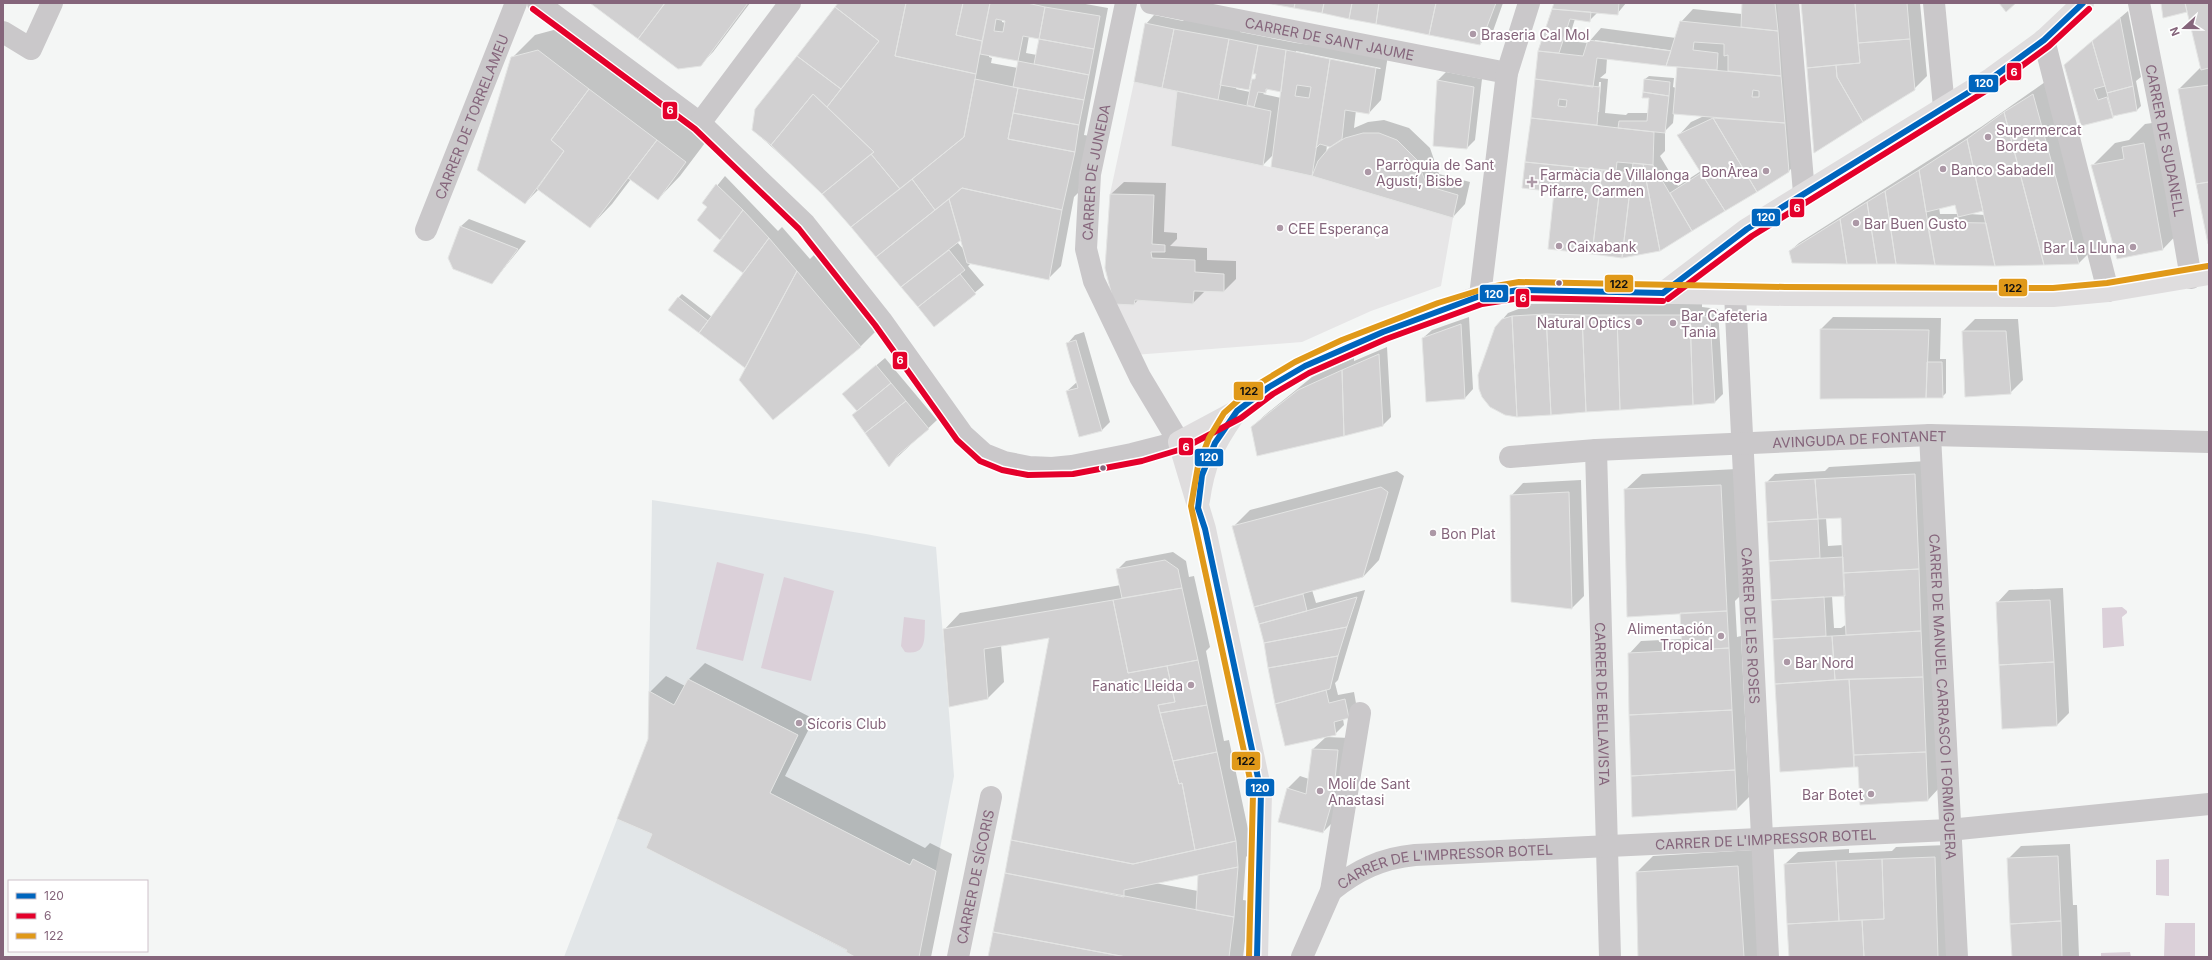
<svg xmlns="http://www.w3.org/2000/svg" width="2212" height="960" font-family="Inter,sans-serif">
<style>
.built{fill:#e7e6e7}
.green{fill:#e2e6e8}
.water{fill:#dbd0d9}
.shadow{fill:#0003;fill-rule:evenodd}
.building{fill:#d1d0d1;stroke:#e4e5e4;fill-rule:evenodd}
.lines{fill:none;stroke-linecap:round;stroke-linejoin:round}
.minor{stroke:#cac8ca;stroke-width:22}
.major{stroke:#dfddde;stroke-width:22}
.bus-1-casing{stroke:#fff;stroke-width:9}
.bus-2-casing{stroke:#fff;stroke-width:9}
.bus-3-casing{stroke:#fff;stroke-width:9}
.bus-1{stroke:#0065bd;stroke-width:6}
.bus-2{stroke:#e4002b;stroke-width:6}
.bus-3{stroke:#e09919;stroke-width:6}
.poi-dot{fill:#ac98a6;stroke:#fff;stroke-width:1.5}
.bus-dot{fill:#85657b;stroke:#fff;stroke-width:1.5}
.labels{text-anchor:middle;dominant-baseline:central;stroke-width:4;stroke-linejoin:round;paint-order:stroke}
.poi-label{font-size:14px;fill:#85657b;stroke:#fff;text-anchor:start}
.street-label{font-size:14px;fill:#85657b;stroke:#fff}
.line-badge{stroke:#fff;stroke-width:1.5}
.badge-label{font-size:11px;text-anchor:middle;font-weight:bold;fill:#fff}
.pale-badge-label{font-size:11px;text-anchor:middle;font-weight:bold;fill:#111}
</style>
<rect width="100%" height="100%" fill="#f4f6f5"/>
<!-- built -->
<path class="built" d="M1134,82L1177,91L1171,146L1312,176L1453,218L1441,286L1371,311L1302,342L1134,355L1114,304L1105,268L1110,194Z"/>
<!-- green -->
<path class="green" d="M652,500L866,534L936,547L954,776L919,957H564L648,739Z"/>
<!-- water -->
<path class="water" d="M717,562L764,574L743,661L696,649Z
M784,577L834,591L811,681L761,668Z
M2122,607L2127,611V613L2122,617L2124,646L2103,648L2102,608Z
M904,617L925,620C924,637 928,656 905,652L901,646Z
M2169,859V896L2156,895V860Z
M2165,923H2195V957H2164Z
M2130,952L2131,957H2101V953Z"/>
<!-- shadow -->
<path class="shadow" d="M592,3H750L713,52L700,65Z
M839,3H1080L1108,8L1084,135L1090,136L1078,193L1074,197L1061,266L1048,279L971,263L968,266L984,285L934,326L823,193L753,130ZM1002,20H1007L1006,23L1002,22ZM1029,36L1040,38L1037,55L1026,53ZM989,55L1019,61L1018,68L991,63L992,58L989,57ZM962,238L966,252L957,242Z
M1271,3H1503L1493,31L1480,44Z
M1555,3H1626L1617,14L1598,12L1589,21L1575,19L1568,41L1588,43L1601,28L1676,38L1681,22L1693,9L1742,14L1743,3H1784L1801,158L1789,171L1659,250L1555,192L1524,188L1539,51ZM1595,40L1676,51V53L1595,42ZM1607,58L1678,66L1676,88L1673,87L1674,78L1649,76L1645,79L1650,97L1649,113H1628L1626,115L1605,113L1608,79L1600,78L1606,73ZM1599,82H1601L1599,112H1597ZM1674,113L1704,116L1691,122L1679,135L1701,171L1678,186L1660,156L1665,151V131L1673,123Z
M1802,3H1920L1927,76L1914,89L1814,152Z
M2162,3H2209V242L2179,89L2201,67L2188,10Z
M2128,11L2141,77L2136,81L2141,106L2137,110L2081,125L2074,57Z
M1154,15L1183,21L1187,17L1241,27L1240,32L1296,43L1388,55L1381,100L1369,113L1356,110L1354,128L1368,122L1384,120L1409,128L1430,148L1439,174L1470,182L1465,204L1453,217L1312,175L1272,166L1274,154L1263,165L1178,90L1146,24ZM1296,51L1381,68L1380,69L1296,53ZM1252,72L1257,73L1256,80H1251ZM1237,87L1251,89L1250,92L1236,89ZM1268,89L1282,91L1281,98L1263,94ZM1327,145L1332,146L1326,154Z
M561,28L708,139L680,176L658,199L631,179L612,204L590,227L539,189L525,203L512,58L535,35Z
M1446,72L1482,79L1475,140L1467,148L1438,80Z
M2045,82L2091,251L2079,263L1995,265L1790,251L1799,243L1981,127ZM1956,204L1959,214H1940L1939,207ZM1984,210L1985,215L1969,214Z
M2166,121L2185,226L2163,249L2092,166L2115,143L2129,140L2145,124Z
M725,176L778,231L782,227L810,259L814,255L877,330L861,346L773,418L749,362L745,367L678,298L682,294L712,317L744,273L714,251L722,240L698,219L709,207L703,203Z
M1124,182L1166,183L1164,232L1177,233V239L1170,246L1207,248V260L1236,261V279L1224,291H1205L1193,303L1138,300L1134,304L1111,194Z
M469,219L526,241L492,283L460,227Z
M1702,303V307L1718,309L1723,394L1715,402L1518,416L1496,327L1508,313L1521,308L1525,304Z
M1469,317L1473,389L1465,398L1423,338L1432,330Z
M1833,317L1941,318L1940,359H1946V393L1942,397L1821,329Z
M1975,319H2018L2023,380L2010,393L1963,331Z
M1084,332L1110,422L1102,430L1067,391L1077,382L1067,344L1075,335Z
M1387,347L1391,417L1382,426L1252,427L1265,415L1312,377L1354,358V361Z
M885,358L937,420L889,465L858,410L852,386Z
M1927,461L1940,787L1928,800L1859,766L1781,771L1766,483L1775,474L1825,471L1829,467ZM1842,517L1843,545L1828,546L1826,518ZM1846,595L1847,624L1841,628H1834L1832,596Z
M1737,469L1743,593L1735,601L1737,637L1741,636L1749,797L1737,809L1629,654L1641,641L1683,639L1681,612L1625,490L1642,474Z
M1397,471L1404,476L1379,560L1363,577L1312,590L1316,603L1365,590L1338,680L1335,683L1338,695L1354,692L1357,709L1348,717L1343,719L1344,725L1335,734L1265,643L1234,526L1250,510Z
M1581,480L1584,596L1572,608L1511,496L1523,483Z
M1173,552L1186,561L1189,577L1194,576L1210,647L1206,651L1224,741L1229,740L1248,829L1250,853L1246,857L1243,900L1250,901L1243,957H989L1050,637L1001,645L1004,682L988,698L944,630L960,613L1121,585L1117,570L1126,561ZM1167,665H1170L1164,671L1163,669ZM1199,874L1198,891L1155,883Z
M2063,588L2069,713L2057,725L1997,603L2009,590Z
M705,663L814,719L785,776L925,848L930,843L952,854L931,957H860L648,848L654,834L649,739L650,692L666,676L685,686L688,680Z
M1326,737L1350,738L1335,820L1323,832L1287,789L1300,776L1309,779L1313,749Z
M2070,844L2073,905H2077L2079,957H2013L2008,859L2021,846Z
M1947,845L1955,957H1790L1785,864L1798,852L1849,849V853L1892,851L1896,847Z
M1754,850L1761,957H1639L1637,872L1653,856Z"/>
<!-- building -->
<path class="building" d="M590,3H665L638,39Z
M665,3H748L701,66L678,69L638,39Z
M838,3H906L895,56L976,74L964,137L900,189L871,154L874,152L827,107L879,41L835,7Z
M906,3H963L956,35L982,41L976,74L895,56Z
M963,3H990L982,41L956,35Z
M990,3H1027L1045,7L1039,39L1023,36L1018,61L980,54ZM996,19L1005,21L1003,32L994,31Z
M1266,3H1295L1294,8Z
M1295,3H1324L1322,13L1294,8Z
M1324,3H1352L1349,19L1322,13Z
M1352,3H1379L1376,24L1349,19Z
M1379,3H1436L1429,35L1376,24Z
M1436,3H1496L1480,45L1429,35Z
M1554,3H1619L1618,15L1552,9Z
M1742,3H1775L1778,31L1741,27Z
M1801,3H1855L1860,63L1807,68Z
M1855,3H1907L1910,39L1858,43Z
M1999,3H2016L2006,12Z
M2161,3H2185L2187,12L2163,18Z
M2185,3H2209V68L2201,70Z
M835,7L879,41L841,89L797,56Z
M1045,7L1100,16L1094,49L1039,39Z
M1552,9L1591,12L1590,22L1570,19L1559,53L1538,51Z
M2120,18L2133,86L2107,93L2092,41Z
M1680,21L1778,31L1781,76L1728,71V55L1724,56V44L1694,42L1693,50L1718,53L1717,70L1666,66Z
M1145,23L1174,29L1162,88L1134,82Z
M1174,29L1229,39L1218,100L1162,88Z
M1039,39L1094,49L1089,75L1034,64Z
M1229,39L1258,45L1249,90L1220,85Z
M1910,39L1915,90L1863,122L1837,77L1836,65L1860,63L1858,43Z
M1588,40L1671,51L1666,66L1597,58L1593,87L1535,79L1538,51L1583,56Z
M2092,41L2105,86L2094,89L2098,100L2107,97L2113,118L2081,126L2064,65Z
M1258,45L1286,50L1281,92L1266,89V93L1258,92L1254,107L1247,105L1252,79H1255L1256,74H1253Z
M538,50L589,89L551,140L564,151L525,204L477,170L511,57Z
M1286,50L1330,59L1312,176L1271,167ZM1297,85L1311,87L1309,98L1295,96Z
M797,56L841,89L827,107L813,94L771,145L752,130L755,109Z
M1330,59L1376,68L1369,114L1345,110L1342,139L1330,147L1320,144L1316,148Z
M1018,61L1089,75L1084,100L1013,87Z
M1836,65L1837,77L1863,122L1814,153L1807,68Z
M1677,67L1781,76L1785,123L1673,114ZM1753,90L1759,91V97H1752Z
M975,79L1018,88L1008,139L1075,152L1062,210L962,188L935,210L912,179L964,137Z
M1535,79L1600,87L1597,125L1531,118ZM1559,99L1567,100L1566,107L1558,106Z
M1644,79L1670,82L1669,96L1643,92Z
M1437,80L1474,87L1467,149L1433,146Z
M2209,85V182L2196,184L2178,89Z
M2133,86L2137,111L2113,116L2107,93Z
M1018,88L1084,100L1079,125L1013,113Z
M589,89L657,140L590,228L537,189L564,151L551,140Z
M1177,91L1271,111L1263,166L1171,146Z
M1643,92L1669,96L1665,133L1618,128L1619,121H1647L1649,98H1642Z
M813,94L874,152L822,194L771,145Z
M2033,94L2057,182L2079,264L2044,265L2004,112Z
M2004,112L2044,265L1995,266L1967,139Z
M1013,113L1079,125L1075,152L1008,139Z
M1531,118L1654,132L1653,165L1617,162L1616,171L1525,162Z
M1713,118L1785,123L1789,172L1757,192Z
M1713,118L1757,192L1725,211L1677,135Z
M1363,133H1379L1397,140L1417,160L1427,186L1458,195L1453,218L1312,176L1318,161L1329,148L1345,138Z
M1967,139L1983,211L1958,217L1955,205L1926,212L1919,170Z
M657,140L686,162L658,200L628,178Z
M2144,143L2163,250L2117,259L2091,165L2124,159L2122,147Z
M871,154L900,189L851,227L822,194Z
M1525,162L1602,170L1592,254L1548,249L1554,192L1522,188Z
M1633,163L1643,164L1660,251L1622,258Z
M1643,164L1653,165L1692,231L1660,251Z
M1602,170L1632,173L1622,258L1592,254Z
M1919,170L1935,265L1896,264L1885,191Z
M1701,173L1725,211L1692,231L1670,193Z
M912,179L935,210L876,257L851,227Z
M2209,182V243L2208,244L2196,184Z
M716,184L743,210L720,240L697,220L707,207L702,203Z
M962,188L1062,210L1049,280L967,263L949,199Z
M1885,191L1896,264H1877L1867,202Z
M1110,194L1154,195L1152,244L1165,245V252H1151L1152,258L1195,260V272L1224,274V292L1194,291L1193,304L1135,300L1134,305L1114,304L1105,268Z
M949,199L961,240L901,287L876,257Z
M1867,202L1877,264H1847L1840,219Z
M743,210L769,238L743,273L713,251Z
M1840,219L1847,264L1792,263L1789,251Z
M1927,222L1986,223L1995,266L1935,265Z
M460,226L518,249L492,284L453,269L448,258Z
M769,238L797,271L745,368L699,333Z
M949,250L965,270L918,307L901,287Z
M797,271L861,347L773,420L739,380Z
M960,274L976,294L934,327L918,307Z
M678,297L708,321L699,333L668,310Z
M1546,314L1551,415L1517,417L1512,316Z
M1546,314L1582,315L1586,412L1551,415Z
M1582,315H1617L1620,410L1586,412Z
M1617,315H1690L1693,405L1620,410Z
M1690,315L1710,317L1715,403L1693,405Z
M1512,316L1517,417L1505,415L1490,407L1482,397L1479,389L1478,375L1495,327L1502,319Z
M1461,324L1465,399L1426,402L1422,338Z
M1820,329L1929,330L1926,398L1820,399Z
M1962,331H2006L2011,394L1965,397Z
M1076,340L1102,431L1079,437L1066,391L1078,388L1066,343Z
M1379,354L1383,426L1344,436L1342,370Z
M1927,362H1942L1943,398H1926Z
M876,365L891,383L857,411L842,394Z
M1342,370L1344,436L1257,456L1251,427L1298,390Z
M891,383L906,401L865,433L852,415Z
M906,401L929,429L899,454L889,467L865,433Z
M1915,474L1919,569L1843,573L1841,518L1818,519L1815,479Z
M1815,479L1818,519L1767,522L1765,482Z
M1721,485L1727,611L1627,617L1624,489Z
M1381,487L1388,492L1363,577L1254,607L1232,526Z
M1569,492L1572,609L1511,602L1510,495Z
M1818,519L1820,558L1769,561L1767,522Z
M1843,557L1845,596L1771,600L1769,561Z
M1165,560L1178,569L1182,588L1122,598L1116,569Z
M1919,569L1921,631L1846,635L1843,573Z
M1182,588L1198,660L1128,673L1113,600Z
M1303,594L1307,611L1259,624L1254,607Z
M1357,597L1347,627L1264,643L1259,624Z
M1824,597L1826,636L1773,639L1771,600Z
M1113,600L1128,673L1167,666L1175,702L1158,705L1179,784L1182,783L1195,850L1133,864L1011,840L1049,638L984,649L988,699L949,707L943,629Z
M2050,600L2054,662L1999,665L1996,602Z
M1727,611L1729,648L1682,651L1680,613Z
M1347,627L1338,656L1268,668L1264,643Z
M1921,631L1923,677L1835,680L1832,636Z
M1832,636L1835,680L1775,684L1773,639Z
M1729,648L1732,710L1629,715L1628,653Z
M1338,656L1330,689L1275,704L1268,668Z
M1198,660L1207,705L1160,713L1158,705L1175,702L1167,666Z
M2054,662L2057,726L2002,729L1999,665Z
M1923,677L1926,752L1854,755L1849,679Z
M688,679L798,735L770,793L910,865L913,859L936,871L919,957H855L846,952L847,950L646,848L652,834L617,819L648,739L649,691L674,705Z
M1849,679L1854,767L1780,772L1775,684Z
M1326,690L1329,703L1345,699L1349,718L1334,722L1336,735L1285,746L1275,704Z
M1207,705L1217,752L1173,761L1160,713Z
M1732,710L1735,770L1631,776L1629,715Z
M1312,749L1338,750L1333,799L1323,833L1278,822L1287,788L1306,794Z
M1217,752L1236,841L1195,850L1182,783L1179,784L1173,761Z
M1926,752L1928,801L1860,805L1858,767H1854V755Z
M1735,770L1737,810L1632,817L1631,776Z
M1011,840L1133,864L1236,841L1238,867L1124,890V897L1005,873Z
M2058,856L2061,921L2010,924L2007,858Z
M1935,857L1938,957H1864L1862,920L1884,919L1882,859Z
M1882,859L1884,919L1839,921L1836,861Z
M1836,861L1839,921L1787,924L1784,864Z
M1738,866L1744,957H1638L1636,872Z
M1238,867L1234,917L1196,910L1198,875Z
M1005,873L1234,917L1229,957H1126L993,932Z
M1862,920L1864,957H1789L1787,924Z
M2061,921L2062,957H2012L2010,924Z
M993,932L1126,957H988Z"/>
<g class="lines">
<!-- minor -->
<g class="minor">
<path id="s1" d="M538,3L700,123L805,224L881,320L963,435L984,454L1004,462L1029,467L1052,468L1072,466L1132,454L1179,442L1140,377L1094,281L1086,249L1090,174L1126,3"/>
<path id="s2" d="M1151,3L1507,73"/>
<path d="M1788,3L1804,193"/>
<path d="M1934,3L1944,107"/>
<path id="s3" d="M2139,3L2175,185L2191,278"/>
<path d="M3,32L31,49L52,3"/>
<path d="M2044,40L2108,291"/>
<path d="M700,123L790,3"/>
<path id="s4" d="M426,230L516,3"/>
<path id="s5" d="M1735,294C1744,515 1759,736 1768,957"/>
<path d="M1480,296L1507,73L1529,3"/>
<path id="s6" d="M1930,435L1957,957"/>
<path id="s7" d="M1596,450L1610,957"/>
<path id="s8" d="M1510,457L1596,450L1930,435L2209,442"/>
<path id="s9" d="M1331,891C1357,870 1382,858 1415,855L1949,830L2209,804"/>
<path id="s10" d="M958,957L991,797"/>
<path d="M1302,957L1331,891L1360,713"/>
</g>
<!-- major -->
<path class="major" d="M1663,293L1747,229L1992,78L2044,40L2083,3
M1199,500C1204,464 1213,445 1234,415
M1257,957L1261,792L1205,529L1179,442L1237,411L1269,387L1305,366L1342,350L1383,332L1480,296L1519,290L1785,295L2053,296L2108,291L2209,274"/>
<defs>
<path id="bus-1" d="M1663,293L1747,229L1992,78L2044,40L2083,3
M1257,957L1261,792L1205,529L1198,508L1202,475L1215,443L1237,411L1269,387L1305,366L1383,332L1480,296L1519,290L1663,293"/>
<path id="bus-2" d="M533,9L695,129L799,229L875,325L957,440L980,461L1002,470L1028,475L1073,474L1142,461L1182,449L1241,418L1273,394L1309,373L1386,339L1482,304L1520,298L1663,301
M1668,299L1752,236L1997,84L2049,46L2089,9"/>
<path id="bus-3" d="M1249,957L1253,793L1191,506L1198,466L1209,438L1224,413L1252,388L1295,362L1342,340L1438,303L1490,287L1519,282L1785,287L2053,288L2107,283L2208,266"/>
</defs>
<!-- bus-1 casing -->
<use href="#bus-1" class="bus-1-casing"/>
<!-- bus-2 casing -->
<use href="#bus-2" class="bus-2-casing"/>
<!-- bus-3 casing -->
<use href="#bus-3" class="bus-3-casing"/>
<!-- bus-1 -->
<use href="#bus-1" class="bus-1"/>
<!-- bus-2 -->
<use href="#bus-2" class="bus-2"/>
<!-- bus-3 -->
<use href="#bus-3" class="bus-3"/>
</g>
<!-- markers -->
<g class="poi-dot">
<circle cx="1473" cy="34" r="4"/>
<circle cx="1988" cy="137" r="4"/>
<circle cx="1943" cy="169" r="4"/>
<circle cx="1766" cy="171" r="4"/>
<circle cx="1368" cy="172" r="4"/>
<path d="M1530 176h4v4h4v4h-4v4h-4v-4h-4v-4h4z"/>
<circle cx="1856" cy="223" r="4"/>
<circle cx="1280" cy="228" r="4"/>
<circle cx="1559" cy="246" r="4"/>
<circle cx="2133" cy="247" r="4"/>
<circle cx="1639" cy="322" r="4"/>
<circle cx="1673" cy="323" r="4"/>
<circle cx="1433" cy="533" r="4"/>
<circle cx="1721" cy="636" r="4"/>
<circle cx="1787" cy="662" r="4"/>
<circle cx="1191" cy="685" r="4"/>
<circle cx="799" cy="723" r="4"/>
<circle cx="1320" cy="791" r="4"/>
<circle cx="1871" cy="794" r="4"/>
</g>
<g class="bus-dot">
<circle cx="1559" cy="283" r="3.5"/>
<circle cx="1103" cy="468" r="3.5"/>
</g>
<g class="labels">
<!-- poi labels -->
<g class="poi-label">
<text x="1481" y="34">Braseria Cal Mol</text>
<text x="1996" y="129">Supermercat<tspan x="1996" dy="16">Bordeta</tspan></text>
<text x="1376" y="164">Parròquia de Sant<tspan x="1376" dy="16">Agustí, Bisbe</tspan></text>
<text x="1951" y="169">Banco Sabadell</text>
<text x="1758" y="171" text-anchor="end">BonÀrea</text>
<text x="1540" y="174">Farmàcia de Villalonga<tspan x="1540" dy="16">Pifarre, Carmen</tspan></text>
<text x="1864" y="223">Bar Buen Gusto</text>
<text x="1288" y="228">CEE Esperança</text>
<text x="1567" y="246">Caixabank</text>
<text x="2125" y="247" text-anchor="end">Bar La Lluna</text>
<text x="1681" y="315">Bar Cafeteria<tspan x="1681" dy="16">Tania</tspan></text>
<text x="1631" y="322" text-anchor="end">Natural Optics</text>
<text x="1441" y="533">Bon Plat</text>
<text x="1713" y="628" text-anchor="end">Alimentación<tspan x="1713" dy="16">Tropical</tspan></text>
<text x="1795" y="662">Bar Nord</text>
<text x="1183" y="685" text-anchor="end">Fanatic Lleida</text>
<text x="807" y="723">Sícoris Club</text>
<text x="1328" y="783">Molí de Sant<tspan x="1328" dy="16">Anastasi</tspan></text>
<text x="1863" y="794" text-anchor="end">Bar Botet</text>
</g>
<!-- street labels -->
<g class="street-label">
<text stroke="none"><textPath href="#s2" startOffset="182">CARRER DE SANT JAUME</textPath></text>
<text stroke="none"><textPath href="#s4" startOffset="122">CARRER DE TORRELAMEU</textPath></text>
<text stroke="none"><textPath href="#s3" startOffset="140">CARRER DE SUDANELL</textPath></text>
<text stroke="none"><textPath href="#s1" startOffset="1132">CARRER DE JUNEDA</textPath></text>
<text stroke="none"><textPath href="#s8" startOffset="350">AVINGUDA DE FONTANET</textPath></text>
<text stroke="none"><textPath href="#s5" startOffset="332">CARRER DE LES ROSES</textPath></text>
<text stroke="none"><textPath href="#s6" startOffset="262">CARRER DE MANUEL CARRASCO I FORMIGUERA</textPath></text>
<text stroke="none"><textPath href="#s7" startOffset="254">CARRER DE BELLAVISTA</textPath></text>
<text stroke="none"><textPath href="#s9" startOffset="444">CARRER DE L'IMPRESSOR BOTEL</textPath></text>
<text stroke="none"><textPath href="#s9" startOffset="120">CARRER DE L'IMPRESSOR BOTEL</textPath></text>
<text stroke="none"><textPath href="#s10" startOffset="82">CARRER DE SÍCORIS</textPath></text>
</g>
</g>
<g class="line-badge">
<rect x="2006" y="62" width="16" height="19" rx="4" fill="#e4002b"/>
<rect x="1968" y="74" width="31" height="19" rx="4" fill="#0065bd"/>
<rect x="662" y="101" width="16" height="19" rx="4" fill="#e4002b"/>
<rect x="1789" y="198" width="16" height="20" rx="4" fill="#e4002b"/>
<rect x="1751" y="208" width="30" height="19" rx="4" fill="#0065bd"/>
<rect x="1604" y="274" width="30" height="19" rx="4" fill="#e09919"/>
<rect x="1998" y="278" width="30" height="19" rx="4" fill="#e09919"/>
<rect x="1479" y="284" width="30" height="19" rx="4" fill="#0065bd"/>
<rect x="1515" y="288" width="15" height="20" rx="4" fill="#e4002b"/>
<rect x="892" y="351" width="16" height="19" rx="4" fill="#e4002b"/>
<rect x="1233" y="381" width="31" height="20" rx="4" fill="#e09919"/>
<rect x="1178" y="437" width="16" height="19" rx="4" fill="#e4002b"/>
<rect x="1194" y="448" width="30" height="19" rx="4" fill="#0065bd"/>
<rect x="1231" y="751" width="30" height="20" rx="4" fill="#e09919"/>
<rect x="1245" y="778" width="30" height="19" rx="4" fill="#0065bd"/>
</g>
<g class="badge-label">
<text x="2014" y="76">6</text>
<text x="1984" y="87">120</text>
<text x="670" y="114">6</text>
<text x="1797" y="212">6</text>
<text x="1766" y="221">120</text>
<text x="1494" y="298">120</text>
<text x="1523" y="302">6</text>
<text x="900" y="364">6</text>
<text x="1186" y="451">6</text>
<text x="1209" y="461">120</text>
<text x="1260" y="792">120</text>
</g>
<g class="pale-badge-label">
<text x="1619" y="288">122</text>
<text x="2013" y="292">122</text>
<text x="1249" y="395">122</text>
<text x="1246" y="765">122</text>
</g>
<!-- border -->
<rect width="2212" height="960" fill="none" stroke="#85657b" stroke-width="8"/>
<!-- legend -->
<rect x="8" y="880" width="140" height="72" fill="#ffffff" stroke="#cec1ca"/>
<rect x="16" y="893" width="20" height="6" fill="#0065bd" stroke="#cec1ca"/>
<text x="44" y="900" font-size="12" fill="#85657b">120</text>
<rect x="16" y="913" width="20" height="6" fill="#e4002b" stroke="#cec1ca"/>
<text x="44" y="920" font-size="12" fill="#85657b">6</text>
<rect x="16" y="933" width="20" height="6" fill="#e09919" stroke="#cec1ca"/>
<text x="44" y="940" font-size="12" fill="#85657b">122</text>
<!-- north arrow -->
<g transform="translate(2184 28) rotate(249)" stroke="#ffffff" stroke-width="3" paint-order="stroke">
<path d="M0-3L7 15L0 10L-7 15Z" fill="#85657b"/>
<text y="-6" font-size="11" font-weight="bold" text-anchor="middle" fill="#85657b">N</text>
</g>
</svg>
